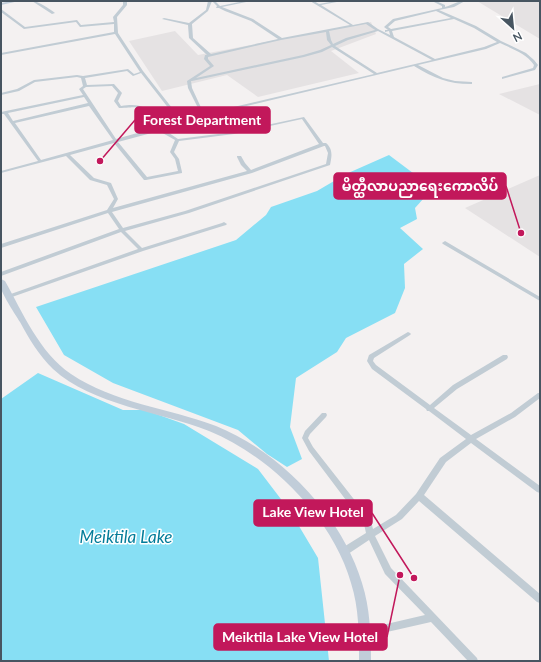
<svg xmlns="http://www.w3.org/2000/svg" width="541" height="662" font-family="Lato,'Noto Sans Myanmar',sans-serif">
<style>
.education{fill:#e5e2e3}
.water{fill:#87dff4}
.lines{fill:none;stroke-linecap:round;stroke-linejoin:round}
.street{fill:#c1ccd4;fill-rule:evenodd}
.secondary{fill:#c1cdd9;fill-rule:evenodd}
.labels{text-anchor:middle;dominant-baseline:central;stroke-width:3;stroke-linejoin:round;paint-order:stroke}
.near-water-label{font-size:17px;font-style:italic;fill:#037c99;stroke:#fff}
.leader{fill:none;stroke:#c2185b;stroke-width:1.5}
.callout-dot{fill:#c2185b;stroke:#fff;stroke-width:1.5}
.callout{fill:#c2185b;stroke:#c2185b;stroke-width:1.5}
.callout-label{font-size:14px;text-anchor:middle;font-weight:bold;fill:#fff}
</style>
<rect width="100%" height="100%" fill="#f4f1f1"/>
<!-- education -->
<path class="education" d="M477,1H540V39Z
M371,22L376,34L331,51L359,73L258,97L227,75L162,91L129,41L175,31L198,55Z
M540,84V115L499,94Z
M540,175V257L465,208Z"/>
<!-- water -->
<path class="water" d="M389,155L433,188L415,208L417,219L400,228L423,249L404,264L405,288L395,313L346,338L337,352L296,378L290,427L302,459L287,467L267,454L238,430L113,383L64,355L36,307L236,240L266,215L271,207L317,191L346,174Z
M38,373L123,410H145L184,424L258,469L290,511L318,558L329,661H1V399Z"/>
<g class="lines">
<!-- street -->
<path class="street" d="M32,1C38,1 50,9 55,13L52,14Z
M123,1H127V5L117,17L118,33L143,71L176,113L178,118L201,114L188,88L187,81L210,66L204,59L205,55H207L189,38L188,25L162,19L164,18L189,23L206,10L208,1H215L220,6L244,1H251L222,7L253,19L282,38L350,25L310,1H314L319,4L335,1H342L321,5L353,25L368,22L378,29L390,35L389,31L385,32V30H388L384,27L393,19L442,8V6L432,1H436L445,5V7C452,5 458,1 465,1L454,7L439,10L476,26L501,41L526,53L534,60L538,65L535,70L502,79V77L533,68L534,65C526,53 512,49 500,43L486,49L418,65L443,78L455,81L472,82V84H471C448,84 434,78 414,66L205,116L178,120L176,125L163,129L178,139L234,132L304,117L323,143H326C333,149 332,156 330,165L189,213L125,231L142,248L222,223L224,222L227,224L226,225L143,251L12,297H8L7,296L8,295L138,249L121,232L1,276V272L119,229L108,213L1,248V244L107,210L114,199L107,185L90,180L66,156L1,173V171L38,161L4,114H1V112L83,95L79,89L83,86L81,78L77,77L35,82L19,91L1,95V93L17,89L34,80L77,75L83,76L128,69L134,74L140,72L115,34L1,55V53L114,32V24L80,27L76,22L24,29L1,12V9L25,27L77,20L81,25L114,22L113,17L123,5ZM212,1L217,6L216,8H219L225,11L251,21L278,39L211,54L193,38L192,24L208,11ZM436,11L451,18L391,29L388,27L395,21ZM454,19L474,28L497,42L484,47L435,59L394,37L392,31ZM366,24L375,30L346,38L333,44L331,40L329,31ZM378,31L432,60L377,73L335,46L348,40ZM326,32L327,40L331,45L320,50L303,55L196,78L214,66L208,59V57L281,40ZM332,47L374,74L204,114L192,88L191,81H192L304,57L322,52ZM127,71L133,76L141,73L173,114L174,119L173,123L116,139L83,89L86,87L112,86L118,93L114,101L119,108C139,108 139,103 155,120H157V118C145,106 139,103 121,106L118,101L122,93L114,84L87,85L85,78ZM84,97L88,103L13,121L8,113ZM89,106L113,140L41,160L15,123ZM302,119L319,144L251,170L245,163L241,156H237V157L241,165L247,171L113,208L118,199L111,183L94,178L70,155L114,143L144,180H146L182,173V172L179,159L174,152L179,141L234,134ZM159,131L175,140L170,152L175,159L178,171L147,177L118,142ZM324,146H325L328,153L326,164L185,211L123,228L112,212L252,173Z
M445,241L540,297V301L443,244L442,243Z
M408,332L410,333L411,334L410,335L374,358L373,361L376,365L430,405L453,385L503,355H507L508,357L507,359L457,389L434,408L471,435L511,413L538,393H540V398L515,417L476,439L540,486V493L537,492L471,443L446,462L424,495L540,594V603L537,602L419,501L402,519L375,536L391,568L477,658L478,661H468L431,622L365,637L362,636L361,633L362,630L365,629L425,615L385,574L369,540L348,554L345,555L342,554L341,551L342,548L366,533L364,524L309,451L302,438L305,431L322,413H326L327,415L326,417L310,434L308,438L313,447L371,521L373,529L396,515L416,494L440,458L466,439L429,411H427L426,409L372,369L367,361L369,355Z"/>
<!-- secondary -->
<path class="secondary" d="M11,1H19L1,5V3Z
M1,279L5,281C23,313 39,352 71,374C114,403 168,408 216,426C281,452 342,516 362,583C370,608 371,635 371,661H359C359,635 359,608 351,583C333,519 271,456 209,431C161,412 92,405 53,369C39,355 29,339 20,322C15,314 3,296 1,288C0,285 1,281 1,279Z"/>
</g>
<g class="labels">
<!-- near-water labels -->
<g class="near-water-label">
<text x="126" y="536">Meiktila Lake</text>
</g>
</g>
<!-- callouts -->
<path class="leader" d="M100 161L135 120M521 233L506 186M414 578L372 513M400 575L387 637"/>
<g class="callout-dot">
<circle cx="100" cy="161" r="4"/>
<circle cx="521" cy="233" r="4"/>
<circle cx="414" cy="578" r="4"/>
<circle cx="400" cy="575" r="4"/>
</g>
<g class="callout">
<rect x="135" y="107" width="135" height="26" rx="4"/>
<rect x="334" y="173" width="172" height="26" rx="4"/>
<rect x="254" y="500" width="118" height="26" rx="4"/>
<rect x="214" y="624" width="173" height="26" rx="4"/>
</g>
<g class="callout-label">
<text x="202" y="125">Forest Department</text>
<text x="420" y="191">မိတ္ထီလာပညာရေးကောလိပ်</text>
<text x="313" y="517">Lake View Hotel</text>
<text x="300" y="642">Meiktila Lake View Hotel</text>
</g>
<!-- border -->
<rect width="541" height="662" fill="none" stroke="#475561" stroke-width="4"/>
<!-- north arrow -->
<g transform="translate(513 28) rotate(153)" stroke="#ffffff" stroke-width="3" paint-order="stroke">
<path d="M0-3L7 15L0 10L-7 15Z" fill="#475561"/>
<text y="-6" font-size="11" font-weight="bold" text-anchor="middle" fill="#475561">N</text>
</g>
</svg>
